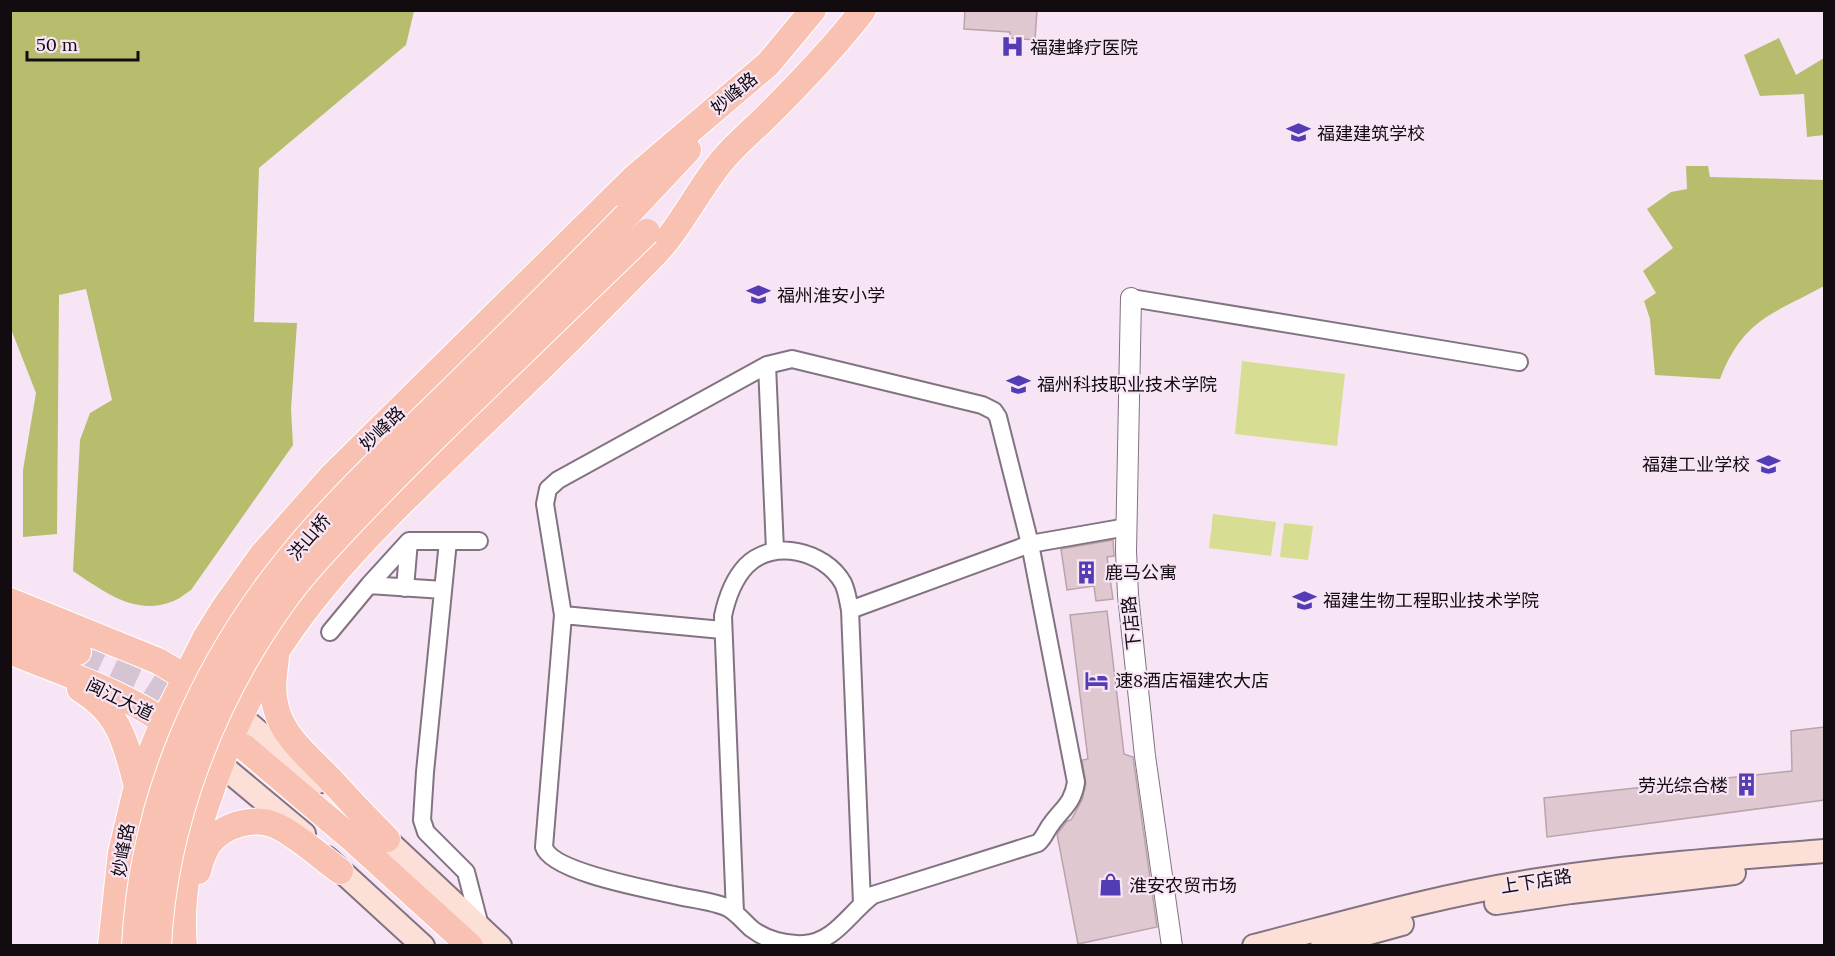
<svg xmlns="http://www.w3.org/2000/svg" width="1835" height="956" font-family="Lora,'Noto Sans SC',serif">
<style>
.green{fill:#d7de94}
.forest{fill:#b7bd6d}
.building{fill:#e0c8d0;stroke:#bba3ac;stroke-width:1.5}
.lines{fill:none;stroke-linecap:round;stroke-linejoin:round}
.primary-tunnel{stroke:#d5c4d4;stroke-width:26;stroke-dasharray:26 13;stroke-linecap:butt}
.minor-casing{stroke:#827382;stroke-width:20}
.tertiary-casing{stroke:#827382;stroke-width:22}
.secondary-casing{stroke:#827382;stroke-width:26}
.primary-casing{stroke:#fff;stroke-width:28}
.minor{stroke:#fff;stroke-width:16}
.tertiary{stroke:#fff;stroke-width:20}
.secondary{stroke:#fce0d8;stroke-width:22}
.primary{stroke:#f9c1b2;stroke-width:26}
.primary-bridge-casing{stroke:#fff;stroke-width:28;stroke-linecap:butt}
.primary-bridge{stroke:#f9c1b2;stroke-width:26}
.labels{text-anchor:middle;dominant-baseline:central;stroke-width:4.5;stroke-linejoin:round;paint-order:stroke}
.poi-label{font-size:18px;fill:#120c11;stroke:#f7e5f6;text-anchor:start}
.street-label{font-size:18px;fill:#120c11;stroke:#f7e5f6}
</style>
<rect width="100%" height="100%" fill="#f7e5f6"/>
<!-- green -->
<path class="green" d="M1242,361L1345,374L1337,446L1235,434Z
M1213,514L1276,522L1271,556L1209,548Z
M1284,523L1313,526L1308,560L1280,557Z"/>
<!-- forest -->
<path class="forest" d="M11,10L414,11L406,45L259,168L254,322L297,323L291,409L293,445L191,590C185,594 178,600 171,602C134,616 102,590 73,571L80,440L90,413L112,400L86,289L59,295L57,534L23,537V470L36,393L11,329Z
M1779,38L1796,75L1824,58V135L1807,137L1804,94L1760,96L1744,55Z
M1686,166H1708L1710,177L1824,180V286C1773,314 1743,319 1720,379L1655,375L1650,319L1644,301L1656,293L1643,271L1673,248L1647,209L1671,192L1687,189Z"/>
<!-- building -->
<path class="building" d="M965,10H1037L1035,40L1010,38V32L964,29Z
M1113,540L1114,556L1107,557L1113,599L1096,601L1094,586L1067,590L1061,549Z
M1107,611L1124,754L1133,757L1157,927L1078,944L1057,834L1067,821L1071,820L1082,800L1086,784L1082,760L1088,759L1070,615Z
M1824,727V800L1547,837L1544,798L1792,771L1791,731Z"/>
<g class="lines">
<!-- primary-tunnel -->
<path class="primary-tunnel" d="M78,652L144,683L191,713"/>
<defs>
<path id="minor" d="M1131,298L1519,362
M792,359L982,405L994,411L998,417L1030,544L1076,782C1073,803 1063,808 1052,823C1046,830 1045,837 1038,843L873,895C850,912 835,942 804,944C786,945 766,940 752,929C744,922 737,913 728,908C714,901 690,899 674,895C648,889 552,872 544,847L563,615L545,504L548,489L558,480L767,365Z
M767,365L775,550
M448,541L425,772L422,820L426,832L466,872L480,926
M369,585L409,541
M405,588L409,541H479
M850,610L1030,544L1127,527
M563,615L722,630
M330,632L369,585L443,590
M735,913L723,616C727,597 733,580 746,566C773,538 825,551 843,583C847,591 848,601 850,610L862,903"/>
<path id="tertiary" d="M1131,298L1126,551L1128,595L1145,756L1172,946"/>
<path id="secondary" d="M241,717L318,782
M220,764L304,834
M374,828L500,946
M327,858L423,946
M1496,903L1571,892L1734,873
M1254,946C1344,923 1433,897 1525,882C1624,866 1724,859 1824,851
M1322,946L1402,924"/>
<path id="primary" d="M627,215L688,150
M10,601L158,661L200,686
M10,624L78,652
M10,651C67,675 128,693 177,731
M276,657C274,674 271,691 276,708C283,737 309,757 329,778C348,799 367,819 387,839
M80,689C121,714 125,742 137,786
M244,747L350,837L470,946
M198,871C200,863 203,853 208,845C223,824 256,815 279,827C300,838 321,857 340,871
M111,946L121,853L137,786L164,721L206,637L224,608L262,555L333,475L634,178L768,64L813,10
M184,946C179,894 191,848 208,800C222,757 239,714 262,675C319,575 408,496 490,417C545,365 598,312 651,258C678,231 694,197 717,167C731,148 751,132 767,116C801,82 834,48 863,10"/>
</defs>
<!-- minor casing -->
<use href="#minor" class="minor-casing"/>
<!-- tertiary casing -->
<use href="#tertiary" class="tertiary-casing"/>
<!-- secondary casing -->
<use href="#secondary" class="secondary-casing"/>
<!-- primary casing -->
<use href="#primary" class="primary-casing"/>
<!-- minor -->
<use href="#minor" class="minor"/>
<!-- tertiary -->
<use href="#tertiary" class="tertiary"/>
<!-- secondary -->
<use href="#secondary" class="secondary"/>
<!-- primary -->
<use href="#primary" class="primary"/>
<defs>
<path id="primary-bridge" d="M135,946C142,804 200,668 289,559C337,499 395,446 450,392C509,334 568,275 627,215
M158,946C164,824 213,698 284,600C302,574 325,551 346,528C384,488 422,450 461,412C523,352 585,292 647,232"/>
</defs>
<!-- primary-bridge casing -->
<use href="#primary-bridge" class="primary-bridge-casing"/>
<!-- primary-bridge -->
<use href="#primary-bridge" class="primary-bridge"/>
</g>
<!-- icons -->
<defs>
<symbol id="hospital-bare" viewBox="-9 -9 18 18"><path d="M-5-5h3v3.5h4V-5h3V5h-3V1.5h-4V5h-3Z" fill="#543cb4" stroke="#f7e5f6" stroke-width="2.5" paint-order="stroke"/></symbol>
<symbol id="school-bare" viewBox="-9 -9 18 18"><path d="M0-5L7-2L0 1L-7-2ZM-4 1L0 2.5L4 1V4Q0 6-4 4Z" fill="#543cb4" stroke="#f7e5f6" stroke-width="2.5" paint-order="stroke"/></symbol>
<symbol id="university-bare" viewBox="-9 -9 18 18"><path d="M0-5L7-2L0 1L-7-2ZM-4 1L0 2.5L4 1V4Q0 6-4 4Z" fill="#543cb4" stroke="#f7e5f6" stroke-width="2.5" paint-order="stroke"/></symbol>
<symbol id="building-bare" viewBox="-9 -9 18 18"><path d="M-4-6H4V6H1V3H-1V6H-4ZM-2.5-4.3h1.7v1.8h-1.7ZM.8-4.3h1.7v1.8H.8ZM-2.5-1h1.7V.8h-1.7ZM.8-1h1.7V.8H.8Z" fill="#543cb4" stroke="#f7e5f6" stroke-width="2.5" paint-order="stroke"/></symbol>
<symbol id="hotel-bare" viewBox="-9 -9 18 18"><path d="M-6-4.5h1.5V1H6V5H4.5V3h-9V5H-6ZM-4 0a1.8 1.8 0 1 1 3.6 0ZM.5 0V-2.5h3Q6-2.5 6 0Z" fill="#543cb4" stroke="#f7e5f6" stroke-width="2.5" paint-order="stroke"/></symbol>
<symbol id="shop-bare" viewBox="-9 -9 18 18"><path d="M-5-2.5h2.3a2.7 3.5 0 0 1 5.4 0H5L5.5 6h-11ZM-1.5-2.5h3a1.5 2.3 0 0 0-3 0Z" fill="#543cb4" stroke="#f7e5f6" stroke-width="2.5" paint-order="stroke"/></symbol>
</defs>
<g fill-rule="evenodd">
<use href="#hospital-bare" x="996" y="30" width="33" height="33"/>
<use href="#school-bare" x="1282" y="116" width="33" height="33"/>
<use href="#school-bare" x="742" y="278" width="33" height="33"/>
<use href="#university-bare" x="1002" y="368" width="33" height="33"/>
<use href="#school-bare" x="1752" y="448" width="33" height="33"/>
<use href="#building-bare" x="1070" y="556" width="33" height="33"/>
<use href="#university-bare" x="1288" y="584" width="33" height="33"/>
<use href="#hotel-bare" x="1080" y="664" width="33" height="33"/>
<use href="#building-bare" x="1730" y="768" width="33" height="33"/>
<use href="#shop-bare" x="1094" y="868" width="33" height="33"/>
</g>
<g class="labels">
<!-- poi labels -->
<g class="poi-label">
<text x="1030" y="47">福建蜂疗医院</text>
<text x="1317" y="133">福建建筑学校</text>
<text x="777" y="295">福州淮安小学</text>
<text x="1037" y="384">福州科技职业技术学院</text>
<text x="1750" y="464" text-anchor="end">福建工业学校</text>
<text x="1105" y="572">鹿马公寓</text>
<text x="1323" y="600">福建生物工程职业技术学院</text>
<text x="1115" y="680">速8酒店福建农大店</text>
<text x="1728" y="785" text-anchor="end">劳光综合楼</text>
<text x="1129" y="885">淮安农贸市场</text>
</g>
<!-- street labels -->
<g class="street-label">
<text transform="translate(734 93) rotate(-40)">妙峰路</text>
<text transform="translate(382 428) rotate(-44)">妙峰路</text>
<text transform="translate(309 537) rotate(-49)">洪山桥</text>
<text transform="translate(1131 623) rotate(-96)">下店路</text>
<text transform="translate(120 699) rotate(26)">闽江大道</text>
<text transform="translate(123 850) rotate(-80)">妙峰路</text>
<text transform="translate(1536 881) rotate(-9)">上下店路</text>
</g>
</g>
<!-- border -->
<rect width="1835" height="956" fill="none" stroke="#120c11" stroke-width="24"/>
<!-- scale -->
<path d="M27 51v9h111v-9" fill="none" stroke="#120c11" stroke-width="3"/>
<text x="36" y="51" font-size="18" fill="#120c11" stroke="#f7e5f6" stroke-width="4.5" paint-order="stroke">50 m</text>
</svg>
